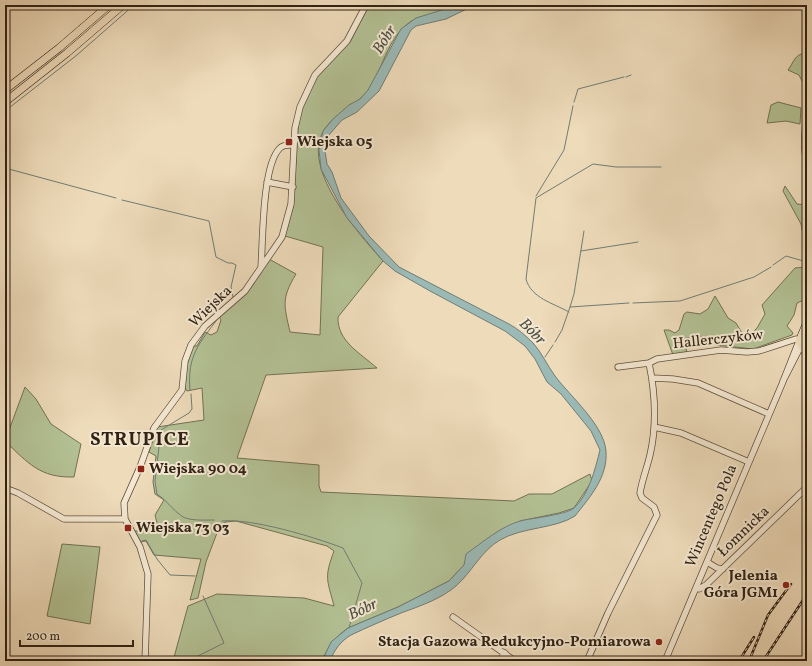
<svg xmlns="http://www.w3.org/2000/svg" width="812" height="666" font-family="Vollkorn,serif">
<style>
.green{fill:#b3c194;stroke:#727254}
.water{fill:#9bbab6;stroke:#707d75}
.lines{fill:none;stroke-linecap:round;stroke-linejoin:round}
.stream{stroke:#707d75;stroke-width:1}
.minor-casing{stroke:#60503e;stroke-width:7}
.major-casing{stroke:#302214;stroke-width:8}
.minor{stroke:#f4e8d2;stroke-width:5.5}
.major{stroke:#eedbba;stroke-width:7}
.rail-casing{stroke:#302214;stroke-width:2.5}
.rail{stroke:#f4e8d2;stroke-width:1;stroke-dasharray:3;stroke-linecap:butt}
.poi-dot{fill:#8f2418;stroke:#f4e8d2;stroke-width:1.5}
.labels{text-anchor:middle;dominant-baseline:central;stroke-width:4;stroke-linejoin:round;paint-order:stroke}
.poi-label{font-size:15px;font-weight:bold;fill:#302214;stroke:#f4e8d2;text-anchor:start}
.street-label{font-size:15px;fill:#302214;stroke:#f4e8d2}
.water-label{font-size:16px;font-style:italic;fill:#505045;stroke:#f4e8d2}
.district-label{font-size:19px;font-weight:bold;letter-spacing:1px;fill:#302214;stroke:#f4e8d2}
</style>
<rect width="100%" height="100%" fill="#eedbba"/>
<filter id="stains"><feTurbulence type="fractalNoise" baseFrequency=".005" numOctaves="4"/><feColorMatrix values="0 0 0 0 .2 0 0 0 0 .09 0 0 0 0 .02 0 0 0 .5 -.17"/></filter>
<radialGradient id="worn" r=".72"><stop offset=".6" stop-color="#630" stop-opacity="0"/><stop offset="1" stop-color="#630" stop-opacity=".3"/></radialGradient>
<!-- green -->
<path class="green" d="M369,5L380,8L383,5H458C449,9 440,13 430,15C425,16 419,17 415,19C389,33 384,66 369,89C358,105 338,111 326,127C297,165 358,233 383,261L338,317C337,341 360,353 377,368L266,375L237,458L319,465V486L321,492L514,501L529,494H552L590,474L592,481L574,508L559,513L520,521L464,565L449,581L398,607L348,628C336,636 327,648 322,661H173L188,606L217,594L304,598L334,606C327,579 324,578 334,551L327,546L236,521L226,522L220,525L206,562L198,598L190,600L201,559L154,555L146,541L140,542L135,531H159L155,515L164,500L155,494L153,482L156,456L149,452L157,427L204,420L202,388L187,391L185,388L187,365L193,346H197L205,332L211,335L217,332L221,320L219,316L246,293L269,259L296,274C281,299 284,305 290,332L320,335L323,247L285,236L293,207L298,128L302,107L317,75L350,42Z
M805,53H807L803,83L799,75L788,70C794,62 794,55 805,53Z
M778,102L801,108L800,124L786,121L767,123L771,105Z
M785,186L797,204L807,205V255L801,224L783,191Z
M807,267L806,299L797,303L794,315L787,326L793,333L792,335L753,349L716,345C710,334 694,335 684,339L687,353L673,355L664,330H669L675,333L679,330L684,314L687,312L700,314L708,309L715,296L728,318L736,323L742,333L750,335L757,328L765,314L762,305L795,268Z
M25,387L36,399L51,424L81,444L74,477C40,478 28,463 5,441Z
M62,544L100,547L90,624L47,616Z"/>
<!-- water -->
<path class="water" d="M458,5H475L446,19L416,26L411,30L379,91L357,112L342,120L329,135L325,151L327,164L332,172L341,198L369,236L399,267L509,324C518,329 525,335 533,343C542,353 547,365 555,376C570,396 604,425 606,451C608,477 590,497 575,516C555,529 522,527 500,540C481,551 472,572 456,586C441,599 420,606 401,613C384,620 368,627 351,635C341,641 334,650 330,661H322L331,642L348,628L398,607L449,581L464,565L466,554C483,542 500,527 520,521C532,518 566,515 574,508C589,494 595,470 600,450L591,431L561,394L547,382L535,359L525,346L505,331L430,291L395,271L383,261L347,218L321,169L319,150L323,131L333,119L349,105L360,99L368,90L401,29L416,18Z"/>
<g class="lines">
<!-- stream -->
<path class="stream" d="M626,77L631,75
M574,102L578,89L624,77
M5,111L77,55L134,5
M5,168L116,198
M536,196L564,150L573,106
M122,200L209,221L216,257L228,263H232L236,265L231,287L233,297
M581,251L638,242
M773,265L786,256L807,262
M249,290L261,273
M235,303L246,294
M633,303L680,301L754,277L771,267
M570,307L574,294L584,231
M569,312C553,303 531,298 526,279L536,198L593,164L616,167H661
M223,314L235,303
M555,342L562,330L570,307L629,303
M545,357L553,345
M190,390C187,355 199,344 219,317
M191,394L192,409L189,413L161,430L155,481L157,494C167,500 173,511 183,517C191,521 205,520 214,520
M222,521C252,518 314,537 343,548L362,583L349,628
M142,541L146,540L157,559L170,575L195,576
M188,661L224,643L203,596"/>
<defs>
<path id="minor" d="M267,182L293,187
M261,267C263,241 262,165 280,148C284,144 289,145 294,145
M618,367L649,363L657,359L721,350L747,352L759,351L796,339
M652,378L673,379L698,383L769,414
M654,427L681,433L749,462
M5,488L18,493L64,519H125
M707,562L717,568L723,569
M696,588L699,589L706,585L807,487
M453,617L515,661
M145,661L148,574L140,547L125,519L124,503L140,467L154,428L182,390L185,361L191,345L205,326L245,291L282,237L291,204L295,128L300,107L315,75L347,41L366,5
M499,661L505,653
M587,661L608,613L657,515L654,507L642,498L640,493C642,480 647,468 650,455C657,425 655,392 649,363
M665,661L782,384L799,341L803,342L783,381"/>
<path id="major" d="M5,90L59,48L109,5
M5,102L67,53L123,5
M807,109L805,143L807,168
M807,322L799,341L807,355"/>
</defs>
<!-- minor casing -->
<use href="#minor" class="minor-casing"/>
<!-- major casing -->
<use href="#major" class="major-casing"/>
<!-- minor -->
<use href="#minor" class="minor"/>
<!-- major -->
<use href="#major" class="major"/>
<defs>
<path id="rail" d="M739,661L754,637
M749,661L768,615L791,584
M763,661L807,594"/>
</defs>
<!-- rail casing -->
<use href="#rail" class="rail-casing"/>
<!-- rail -->
<use href="#rail" class="rail"/>
</g>
<!-- markers -->
<g class="poi-dot">
<rect x="285" y="138" width="8" height="8" rx="2"/>
<rect x="137" y="465" width="8" height="8" rx="2"/>
<rect x="124" y="524" width="8" height="8" rx="2"/>
<circle cx="786" cy="585" r="4"/>
<circle cx="659" cy="642" r="4"/>
</g>
<g class="labels">
<!-- poi labels -->
<g class="poi-label">
<text x="297" y="142">Wiejska 05</text>
<text x="149" y="469">Wiejska 90 04</text>
<text x="136" y="528">Wiejska 73 03</text>
<text x="778" y="576" text-anchor="end">Jelenia<tspan x="778" dy="17">Góra JGM1</tspan></text>
<text x="651" y="642" text-anchor="end">Stacja Gazowa Redukcyjno-Pomiarowa</text>
</g>
<!-- street labels -->
<g class="street-label">
<text transform="translate(211 307) rotate(-44)">Wiejska</text>
<text transform="translate(718 340) rotate(-6)">Hallerczyków</text>
<text transform="translate(712 516) rotate(-67)">Wincentego Pola</text>
<text transform="translate(744 532) rotate(-44)">Łomnicka</text>
</g>
<!-- water labels -->
<g class="water-label">
<text transform="translate(385 40) rotate(-58)">Bóbr</text>
<text transform="translate(532 332) rotate(45)">Bóbr</text>
<text transform="translate(363 610) rotate(-25)">Bóbr</text>
</g>
<!-- district labels -->
<g class="district-label">
<text x="140" y="440">STRUPICE</text>
</g>
</g>
<!-- margin -->
<rect width="812" height="666" fill="none" stroke="#eedbba" stroke-width="20"/>
<rect x="6" y="6" width="800" height="654" fill="none" stroke="#302214" stroke-width="2"/>
<rect x="10" y="10" width="792" height="646" fill="none" stroke="#302214"/>
<!-- scale -->
<path d="M20 640v6h113v-6" fill="none" stroke="#302214" stroke-width="2"/>
<text x="26" y="640" font-size="12" fill="#302214" stroke="#f4e8d2" stroke-width="3" paint-order="stroke">200 m</text>
<rect width="100%" height="100%" filter="url(#stains)"/>
<rect width="100%" height="100%" fill="url(#worn)"/>
</svg>
